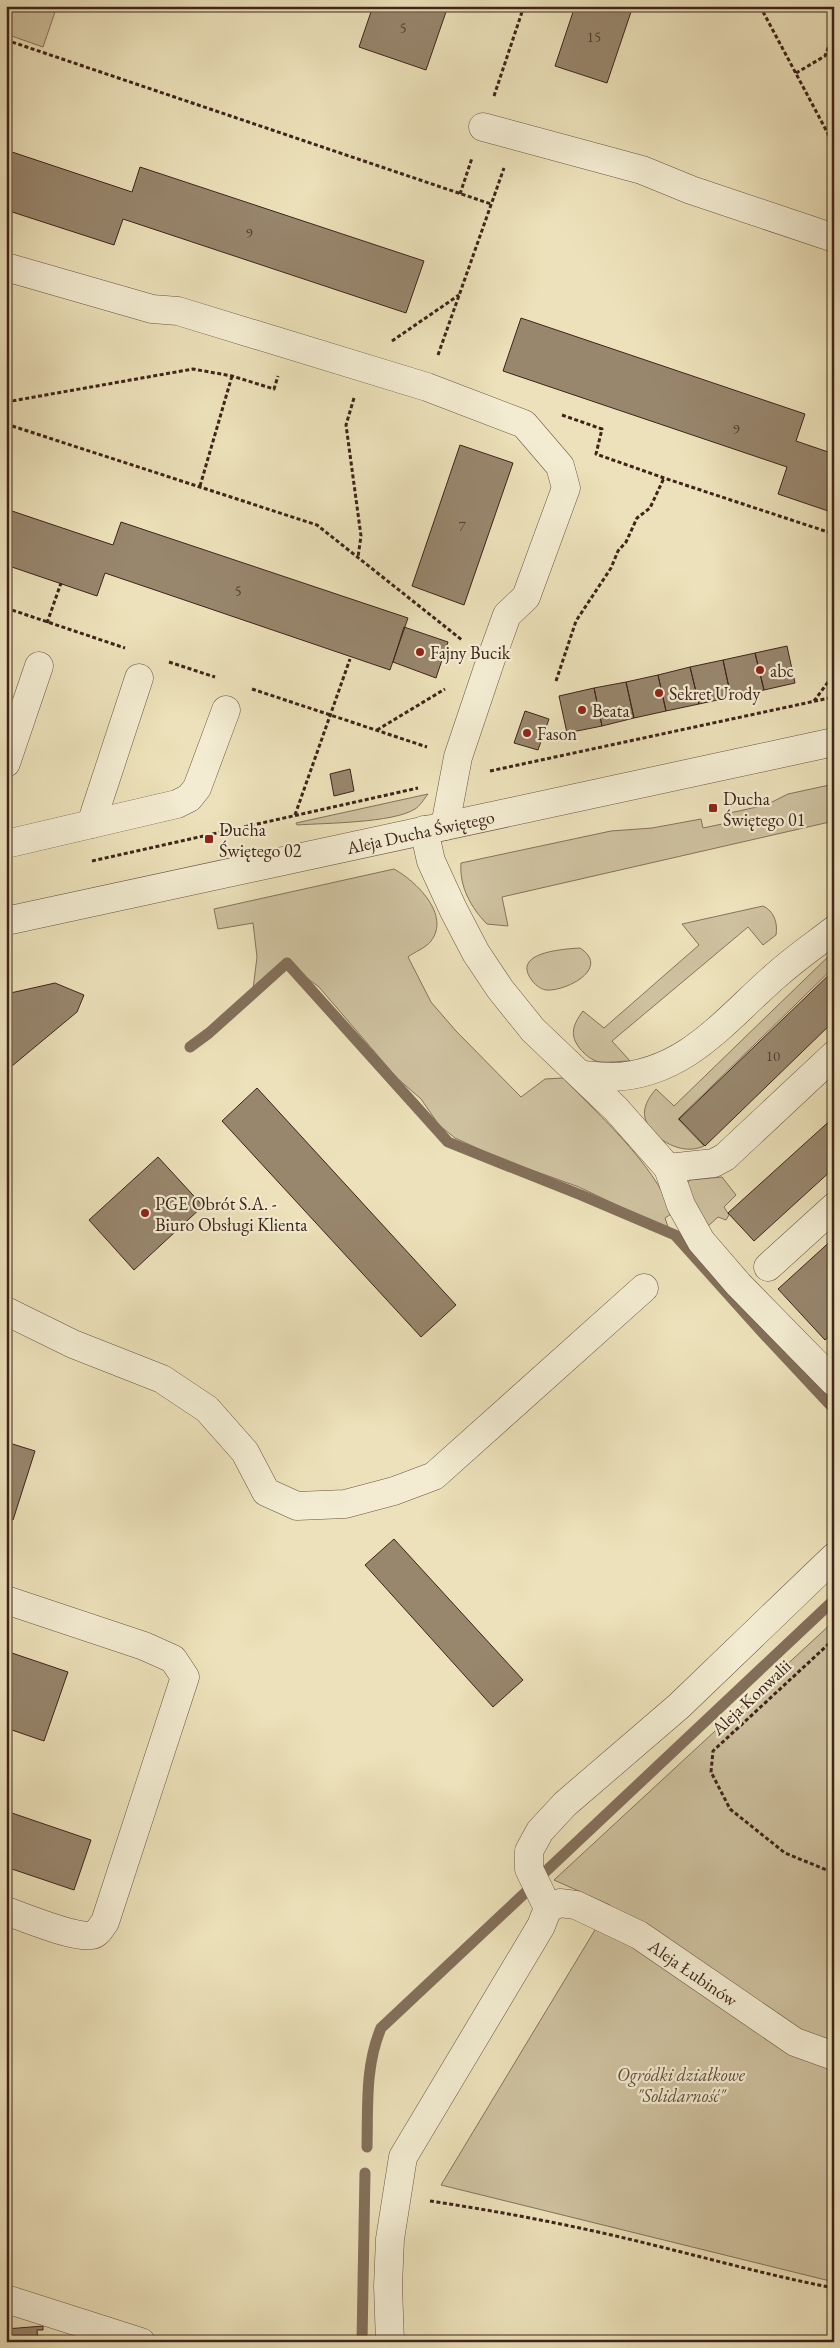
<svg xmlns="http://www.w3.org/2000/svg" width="840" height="2348" font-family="'EB Garamond',serif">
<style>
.green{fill:#cec19f;stroke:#86725c}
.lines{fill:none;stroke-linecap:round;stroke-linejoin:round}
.stream{stroke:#836f5a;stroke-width:11}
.building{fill:#98866d;stroke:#3e241a}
.minor-casing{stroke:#6a5342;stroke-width:29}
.path{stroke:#3e241a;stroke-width:3;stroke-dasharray:4 2.5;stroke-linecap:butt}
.minor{stroke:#f3ecd2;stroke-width:28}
.poi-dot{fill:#8f2418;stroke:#f3ecd2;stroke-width:2}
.labels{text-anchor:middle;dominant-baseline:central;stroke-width:4.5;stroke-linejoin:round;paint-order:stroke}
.number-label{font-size:15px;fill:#543c2f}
.poi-label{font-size:18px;fill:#3e241a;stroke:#f3ecd2;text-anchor:start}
.street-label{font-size:18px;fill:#3e241a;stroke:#f3ecd2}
.park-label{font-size:18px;font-style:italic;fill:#624b3b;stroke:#f3ecd2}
</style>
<rect width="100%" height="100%" fill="#ece1ba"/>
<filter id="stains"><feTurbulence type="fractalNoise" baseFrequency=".004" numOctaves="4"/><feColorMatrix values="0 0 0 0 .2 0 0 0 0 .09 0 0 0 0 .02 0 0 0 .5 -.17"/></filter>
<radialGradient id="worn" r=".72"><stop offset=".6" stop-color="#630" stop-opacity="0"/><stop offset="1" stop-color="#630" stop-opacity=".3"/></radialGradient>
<!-- green -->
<path class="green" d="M6,6H57L43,47L6,34Z
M834,784V821L502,897L508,926L487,924C471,908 459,886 461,863L611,831L652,828L701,819L703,828L727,823L725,814L766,805L788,794Z
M428,794C424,799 420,806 415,809C393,823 325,823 297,825L296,823Z
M394,869C416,881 451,915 431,941C426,948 414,952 408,957L431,1002L456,1031L521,1097L545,1079L563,1078C603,1119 650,1160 673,1213L665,1218L669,1230L579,1187L501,1159L455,1138L439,1125L421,1099L397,1078L319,987L303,975L289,958L253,989L257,957L253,923L218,929L214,909Z
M763,906C774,911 778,923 776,935L763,945L748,927L612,1041L630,1061C620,1061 611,1063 601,1062C595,1062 588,1057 584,1053C569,1038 571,1027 583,1011L604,1028L699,945L682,924Z
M580,948C612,969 564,992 546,990C540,989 534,984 531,979C512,952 564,949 580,948Z
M834,951V967L678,1119L704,1146C683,1156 655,1141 646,1121C641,1109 649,1097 656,1089L674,1106Z
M722,1177L736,1195L724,1207L729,1215L726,1220L718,1217L707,1227L685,1185L690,1180Z
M834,1621V2282L441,2185L610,1905L554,1880Z"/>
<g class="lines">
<!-- stream -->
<path class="stream" d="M190,1047L209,1033L287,963L448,1142L581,1195L675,1235L763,1333L834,1409
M544,1873L834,1600
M367,2147C368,2106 365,2066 381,2028L526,1892
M362,2342L365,2173"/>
</g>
<!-- building -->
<path class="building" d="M373,6H448L426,70L359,47Z
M575,6H633L607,83L555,66Z
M6,150L132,192L140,167L424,261L406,313L123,219L114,245L6,210Z
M521,318L805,414L796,441L834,454V513L778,494L787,467L503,371Z
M460,445L513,463L464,605L412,586Z
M6,509L113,545L121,522L408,618L390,670L105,573L97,596L6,565Z
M404,627L448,642L436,678L393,662Z
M787,646L795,683L764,690L755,653Z
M755,653L764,690L731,697L723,660Z
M723,660L731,697L699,704L690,667Z
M690,667L699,704L666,711L658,675Z
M658,675L666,711L634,718L626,682Z
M626,682L634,718L602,726L594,688Z
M594,688L602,726L567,733L559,696Z
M525,711L549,719L538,750L514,743Z
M350,769L354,791L334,796L330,774Z
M834,970V1021L705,1146L679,1119Z
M55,983L84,995L77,1012L6,1071V994Z
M257,1088L456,1305L421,1337L222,1121Z
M834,1117V1168L754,1241L728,1213Z
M158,1157L203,1206L134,1270L89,1220Z
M834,1238V1332L825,1340L778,1289Z
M6,1442L35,1451L13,1520L6,1518Z
M394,1539L523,1680L493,1707L365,1565Z
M6,1651L68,1672L44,1741L6,1728Z
M6,1811L91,1840L74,1890L6,1867Z
M43,2326V2330H37L38,2342H6V2329Z"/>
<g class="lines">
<defs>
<g id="minor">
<path d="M483,127L642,170L691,190L834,238"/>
<path d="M6,267L152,309L178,311L427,387L524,424L560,466L566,488L526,597L507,615L490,662L458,757L445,826"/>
<path d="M6,763L39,666"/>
<path d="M91,824L139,678"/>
<path d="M424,830L431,861L453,909L476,953L500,989L533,1030L616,1109L668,1168L681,1205L701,1241L739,1285L834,1382"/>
<path d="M6,844L177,804L189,798L197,788L226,710"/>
<path id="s1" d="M6,921L834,742"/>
<path d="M583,1075C593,1076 603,1077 613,1077C688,1074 728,1016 780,972C797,957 816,944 834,930"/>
<path d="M668,1168L714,1163L725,1157L834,1055"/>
<path d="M768,1267L834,1207"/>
<path d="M6,1311L73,1344L162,1379L207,1409L245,1452L266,1492L297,1506L345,1504L394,1491L434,1476L644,1288"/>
<path d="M6,1600L144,1646L173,1659L185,1677L105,1922C101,1927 98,1934 92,1935C76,1939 23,1917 6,1911"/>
<path id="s2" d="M548,1908L560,1903L576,1905L639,1935L795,2042L834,2056"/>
<path d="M6,2299L141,2342"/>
<path d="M390,2342L388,2286L390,2239L403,2157L541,1926L548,1908L529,1869V1851L540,1831L565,1804L679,1706L834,1557"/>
</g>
</defs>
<!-- minor casing -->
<use href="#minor" class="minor-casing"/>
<!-- path -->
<path class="path" d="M760,6L834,145
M6,40L491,204
M796,73L825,56L834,33
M494,96L524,6
M460,194L472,158
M392,341L459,295
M438,355L504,168
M354,398L346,425L361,536L358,557
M6,402L193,369L232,376L274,389L278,376
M562,415L602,429L596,454L664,478L834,534
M6,424L317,525L462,640
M200,486L232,376
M6,608L125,648
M47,623L61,583
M169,662L215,677
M556,681L576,621L611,568L618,551L626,542L637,518L650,508L664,478
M252,689L427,747
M814,701L834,674
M377,730L445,689
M490,771L834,697
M295,815L350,659
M92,861L418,788
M834,1639L713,1751L711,1772L730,1809L785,1853L834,1873
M430,2201C503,2212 577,2226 649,2244C711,2259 771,2276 834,2288"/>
<!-- minor -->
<use href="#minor" class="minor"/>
</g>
<!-- markers -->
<g class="poi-dot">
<circle cx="420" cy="652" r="5"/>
<circle cx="760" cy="670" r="5"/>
<circle cx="659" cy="693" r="5"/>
<circle cx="582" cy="710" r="5"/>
<circle cx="527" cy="733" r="5"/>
<rect x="708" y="803" width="10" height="10" rx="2.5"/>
<rect x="204" y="834" width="10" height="10" rx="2.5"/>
<circle cx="145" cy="1213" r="5"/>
</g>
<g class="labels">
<!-- number labels -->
<g class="number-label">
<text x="403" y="27">5</text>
<text x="594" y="36">15</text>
<text x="249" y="232">9</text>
<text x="736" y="428">9</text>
<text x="462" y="525">7</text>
<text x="238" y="590">5</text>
<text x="773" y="1055">10</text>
</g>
<!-- poi labels -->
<g class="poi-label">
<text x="430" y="652">Fajny Bucik</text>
<text x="770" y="670">abc</text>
<text x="669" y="693">Sekret Urody</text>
<text x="592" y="710">Beata</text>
<text x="537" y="733">Fason</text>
<text x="723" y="798">Ducha<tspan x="723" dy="21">Świętego 01</tspan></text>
<text x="219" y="829">Ducha<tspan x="219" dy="21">Świętego 02</tspan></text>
<text x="155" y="1203">PGE Obrót S.A. -<tspan x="155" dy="21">Biuro Obsługi Klienta</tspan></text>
</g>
<!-- street labels -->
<g class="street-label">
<text stroke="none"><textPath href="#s1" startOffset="424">Aleja Ducha Świętego</textPath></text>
<text transform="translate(751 1697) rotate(-43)">Aleja Konwalii</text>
<text stroke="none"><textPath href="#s2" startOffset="165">Aleja Łubinów</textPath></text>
</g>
<!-- park labels -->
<g class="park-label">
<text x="681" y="2074">Ogródki działkowe<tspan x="681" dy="21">"Solidarność"</tspan></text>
</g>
</g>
<!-- margin -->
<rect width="840" height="2348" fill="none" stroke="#ece1ba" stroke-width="25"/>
<rect x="8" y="8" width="825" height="2333" fill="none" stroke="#3e241a" stroke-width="2.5"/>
<rect x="12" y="12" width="815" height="2323" fill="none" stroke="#3e241a"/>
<rect width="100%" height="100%" filter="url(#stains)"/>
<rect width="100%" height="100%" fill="url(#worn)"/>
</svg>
